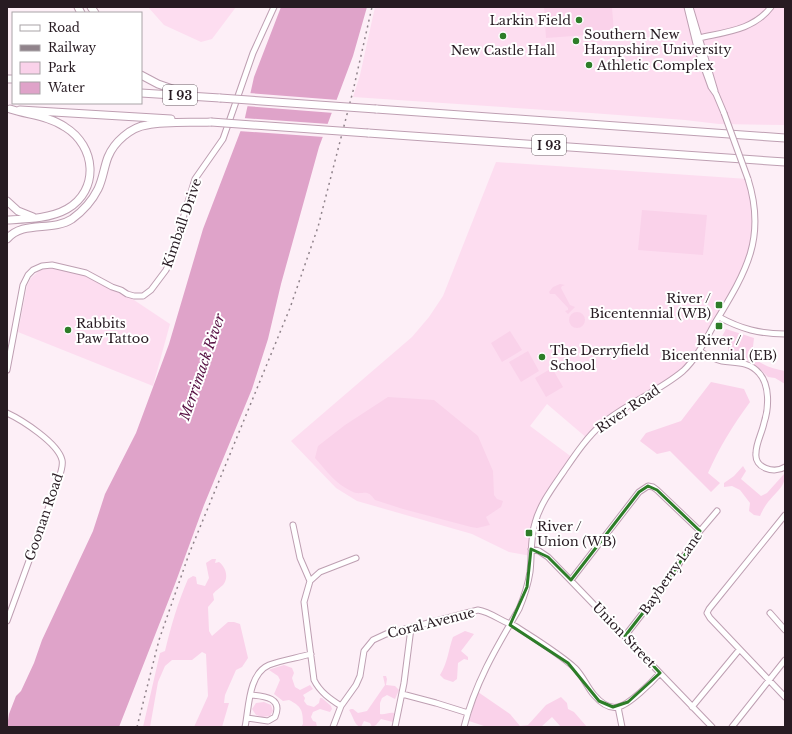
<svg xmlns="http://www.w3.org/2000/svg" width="792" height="734" font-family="'Libre Baskerville',serif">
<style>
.built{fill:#fdddf0}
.green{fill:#fad2ea}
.water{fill:#dfa3c9}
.pier{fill:#fdeff7}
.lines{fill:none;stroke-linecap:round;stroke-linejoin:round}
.minor-casing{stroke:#be9fb2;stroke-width:7}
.highway-casing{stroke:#be9fb2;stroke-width:9}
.minor{stroke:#fff;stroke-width:5}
.highway{stroke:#fff;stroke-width:7}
.rail{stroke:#90838b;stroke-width:1.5;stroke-dasharray:2 4;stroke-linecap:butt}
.minor-bridge-casing{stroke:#be9fb2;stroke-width:7;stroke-linecap:butt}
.highway-bridge-casing{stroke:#be9fb2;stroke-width:9;stroke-linecap:butt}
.minor-bridge{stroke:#fff;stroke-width:5}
.highway-bridge{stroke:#fff;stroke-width:7}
.marked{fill:none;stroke:#2d7d28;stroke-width:3;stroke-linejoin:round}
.poi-dot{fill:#2d7d28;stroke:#fff;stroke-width:1.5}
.labels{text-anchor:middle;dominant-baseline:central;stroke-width:4;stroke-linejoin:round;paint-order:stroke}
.shield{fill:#fff;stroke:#685f64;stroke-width:1}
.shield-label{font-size:12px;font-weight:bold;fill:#271b22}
.poi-label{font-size:13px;fill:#271b22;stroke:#fff;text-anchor:start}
.street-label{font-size:13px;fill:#271b22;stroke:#fff}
.water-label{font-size:14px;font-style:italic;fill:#591446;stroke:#fff}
</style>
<rect width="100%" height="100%" fill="#fdeff7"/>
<!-- built -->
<path class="built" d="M148,7H236L212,39L201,42L164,25Z
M375,7H785V125L719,124L685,120L591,113L353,97L360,75Z
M496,162L748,179L755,207L752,250L719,317L685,369L619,412L588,439L547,404L530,426L573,458L537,515L531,556L509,552L472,534L357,501L336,488L291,441L412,337L429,317L443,296Z
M49,267L86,274L119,290L170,324L153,386L18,332L27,286L31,278L40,270Z"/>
<!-- green -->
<path class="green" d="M544,7H612L614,33L546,38Z
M642,210L707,215L703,255L638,250Z
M560,284L565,285L562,286L561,288L570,305L575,307L568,314L565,311L568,310V308L555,294H550L549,292L553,287Z
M569 320a8 8 0 1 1 16 0a8 8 0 1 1-16 0Z
M726,329L754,338L752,355C760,365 773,369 785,371V384L775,378L768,377L759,368L747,360L726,357L728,351V345L720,340Z
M510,331L522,350L502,362L491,343Z
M528,351L539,371L521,382L509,362Z
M552,368L563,387L546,397L535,378Z
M711,382L744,389L750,402C733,425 719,448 708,473L720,483L711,492L670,451L657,454L640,441L646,433L681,421Z
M388,397L434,400L478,436L493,471L494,495L497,499L503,501L501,507L486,517L490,525L477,528L471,527L403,509L375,500C367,489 365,494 356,493C352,492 348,489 344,487C333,480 324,468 315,458L318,446L345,425Z
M743,466L746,471L741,479L761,496L767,493L784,474C788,484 774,494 768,502C765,506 762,511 760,516L754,515L749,511L750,503L740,490L732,486L724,487V483L734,476Z
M212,559H216L215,563L219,562C226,567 229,578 223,585C220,588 216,590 213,594L214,600L208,607L209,631L212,636L228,622H234L240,624L248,658L242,667L236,670L225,695L224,703H229L222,727H194L208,696L206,654L202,652L192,660H172L165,666L158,682L150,727H143L160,653L165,651C171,626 178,602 188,579L193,576L196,577L197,584L205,586L209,578L206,563Z
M465,631L474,634L461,651L468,657V660L464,659L458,663L457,679L453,682L444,679L440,675C448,662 448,651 453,637Z
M284,665L292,668L294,673L292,678L295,687L300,690L310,685L313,689L303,695L305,698L304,701L307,705L314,707L319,703L320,698H322L331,706L332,709L330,712L320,709L313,712L311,717L313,721L316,722L317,727H301L303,724C303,710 301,706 289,700L283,701L274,694L280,680L278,676L269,670L271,669Z
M383,676H386L387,679L386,685L395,686L399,690L395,699L387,695L382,698L380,703V714C385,715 389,712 394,713L393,722L381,719L376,725L372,727L370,723L364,721L361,727C354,726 353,715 349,710L351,709H353L358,713L367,711L385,685Z
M478,692L510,714L520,726L528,725L546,705L561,697L567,703L568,709L574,712L587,727H561L552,717L541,727H487L469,721Z
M264,702L271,705L273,711L270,716L262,717L256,715L252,709L256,703Z"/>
<!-- water -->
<path class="water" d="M281,7H367L353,56L319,147L281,284L268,339L252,389L204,505L175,584L119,727H7L9,714L16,696L21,691L34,663L42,640L93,531L105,494L136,433L169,344L203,229L244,122L254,77Z"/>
<!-- pier -->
<path class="pier" d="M248,93L338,100L334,113L245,106Z
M243,118L329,124L324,137L238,131Z"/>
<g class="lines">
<defs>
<path id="minor" d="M687,7L697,48L711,87L716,94L724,113
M690,7L715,91
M699,38C725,32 754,30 771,7
M719,317C741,329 760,334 785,334
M699,351C706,355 714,359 722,361C735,363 749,361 759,373C770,385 769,408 764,423C762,433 756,443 756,453C754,468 774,474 785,467
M7,370L23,285L28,275L33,270L42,266L52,265L86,273L112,287L121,290L127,294L134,296H143L151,290L166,270L170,261L195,179L223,139L253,53L274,7
M7,413C22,420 58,443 62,460C64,468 58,479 56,487L7,621
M785,515L709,609L707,613L710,618L785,697
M293,525L300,558L310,581
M531,549L539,551L548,557L712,727
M571,580L639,492L648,486L653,487L657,490L700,531
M770,613L785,630
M625,636L670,578L700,531L717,511
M402,694L436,703L468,713
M341,706C330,699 320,692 314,680L304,602L310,581L320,572L356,558
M618,707L622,727
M692,707L739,650
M247,718L268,721L275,717C283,698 265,696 251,695
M245,727C249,709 248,674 269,665C282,660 297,658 311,654
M333,727L341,706L356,685L360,676L364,651L373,640L386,634L478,610C491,612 502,622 515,626C535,639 557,652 575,668C583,676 587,687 594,695C600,702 609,709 618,707C629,705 652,682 660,673
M395,727L404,683L411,628
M464,727C475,683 496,648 519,609C524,597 528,585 530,572C532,556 530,539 535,523C540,504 553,487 564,471C575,455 587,437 602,424C627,403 658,392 683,371C697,358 706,339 715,323C745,273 767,239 748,179
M732,727L785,660"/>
<path id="highway" d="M78,7L81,13
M91,7L95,13
M141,75L158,84L184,93
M7,79H13
M141,93L220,98
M376,109L785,138
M20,110L171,119
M368,133L785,162
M7,201L18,211L33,217
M7,220C26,219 49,219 67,209C100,190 96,146 65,127C49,116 28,115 10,109
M7,239C23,220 52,232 72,219C83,211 92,201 98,189C103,179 104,167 108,157C114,142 131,127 147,125C167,121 191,123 211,122"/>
</defs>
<!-- minor casing -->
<use href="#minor" class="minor-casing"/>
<!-- highway casing -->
<use href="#highway" class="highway-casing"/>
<!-- minor -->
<use href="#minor" class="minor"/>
<!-- highway -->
<use href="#highway" class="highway"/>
<!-- rail -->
<path class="rail" d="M137,727L159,640L189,554L290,308L318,227L353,91L372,7"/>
<defs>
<path id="minor-bridge" d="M724,113L748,179"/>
<path id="highway-bridge" d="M220,98L376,109
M211,122L368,133"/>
</defs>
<!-- minor-bridge casing -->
<use href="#minor-bridge" class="minor-bridge-casing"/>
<!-- highway-bridge casing -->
<use href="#highway-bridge" class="highway-bridge-casing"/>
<!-- minor-bridge -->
<use href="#minor-bridge" class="minor-bridge"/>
<!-- highway-bridge -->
<use href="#highway-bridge" class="highway-bridge"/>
</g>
<!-- marked area -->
<path class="marked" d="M648,486L657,490L700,531L670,578L625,636L660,673L628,702L613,707L599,701L568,663L510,625L527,587L531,549L548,557L571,580L639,492Z"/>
<!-- markers -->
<g class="poi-dot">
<circle cx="579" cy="20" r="4"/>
<circle cx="503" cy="36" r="4"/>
<circle cx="576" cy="41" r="4"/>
<circle cx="589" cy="65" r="4"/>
<rect x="715" y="301" width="8" height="8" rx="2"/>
<rect x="715" y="322" width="8" height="8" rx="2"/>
<circle cx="68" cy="330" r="4"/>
<circle cx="542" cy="357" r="4"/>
<rect x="525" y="529" width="8" height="8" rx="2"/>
</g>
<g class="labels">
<!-- shield labels -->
<g class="shield">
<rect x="163" y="85" width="34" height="20" rx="3"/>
<rect x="532" y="135" width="34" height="20" rx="3"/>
</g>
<g class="shield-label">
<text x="180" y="95">I 93</text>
<text x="549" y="145">I 93</text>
</g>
<!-- poi labels -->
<g class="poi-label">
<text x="571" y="20" text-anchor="end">Larkin Field</text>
<text x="584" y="34">Southern New<tspan x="584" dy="15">Hampshire University</tspan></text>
<text x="503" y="50" text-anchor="middle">New Castle Hall</text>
<text x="597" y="65">Athletic Complex</text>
<text x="711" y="298" text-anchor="end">River /<tspan x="711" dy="15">Bicentennial (WB)</tspan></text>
<text x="76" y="323">Rabbits<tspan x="76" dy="15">Paw Tattoo</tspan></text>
<text x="719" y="340" text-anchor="middle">River /<tspan x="719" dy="15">Bicentennial (EB)</tspan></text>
<text x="550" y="350">The Derryfield<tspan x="550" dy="15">School</tspan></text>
<text x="537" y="526">River /<tspan x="537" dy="15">Union (WB)</tspan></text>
</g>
<!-- street labels -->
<g class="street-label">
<text transform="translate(182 223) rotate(-71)">Kimball Drive</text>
<text transform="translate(628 409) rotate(-34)">River Road</text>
<text transform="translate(44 517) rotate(-71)">Goonan Road</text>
<text transform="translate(671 573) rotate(-55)">Bayberry Lane</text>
<text transform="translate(431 623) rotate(-14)">Coral Avenue</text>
<text transform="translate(624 635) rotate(46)">Union Street</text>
</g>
<!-- water labels -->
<g class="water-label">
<text transform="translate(202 367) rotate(-71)">Merrimack River</text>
</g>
</g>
<!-- border -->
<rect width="792" height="734" fill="none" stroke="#271b22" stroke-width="16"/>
<!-- legend -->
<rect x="12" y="12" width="130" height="92" fill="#ffffff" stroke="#a9a4a7"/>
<rect x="20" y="25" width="20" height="6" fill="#ffffff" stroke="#a9a4a7"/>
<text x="48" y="32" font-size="12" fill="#271b22">Road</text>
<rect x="20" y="45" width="20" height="6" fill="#90838b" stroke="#a9a4a7"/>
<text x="48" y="52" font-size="12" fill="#271b22">Railway</text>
<rect x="20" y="62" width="20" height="12" fill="#fad2ea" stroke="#a9a4a7"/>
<text x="48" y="72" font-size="12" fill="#271b22">Park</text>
<rect x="20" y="82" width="20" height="12" fill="#dfa3c9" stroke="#a9a4a7"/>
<text x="48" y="92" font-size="12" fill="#271b22">Water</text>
</svg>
